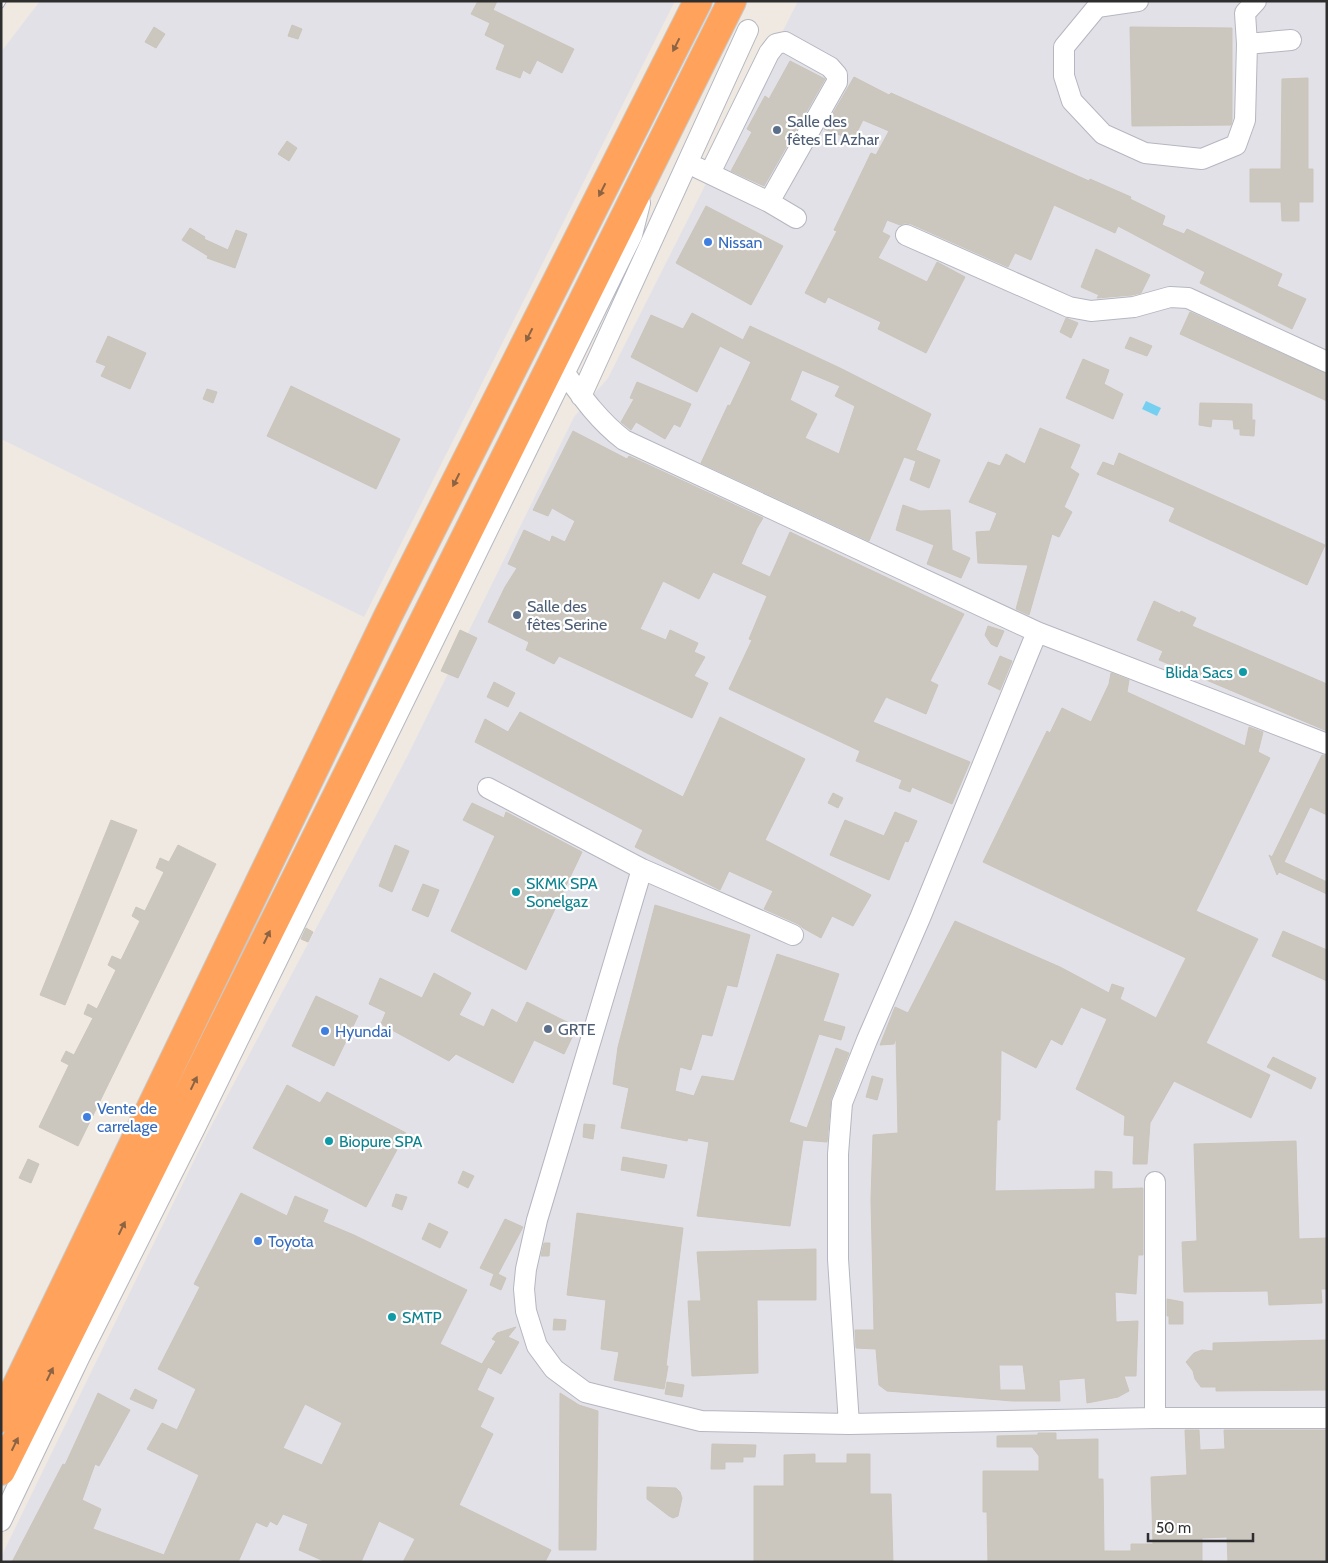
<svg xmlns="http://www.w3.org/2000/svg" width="1328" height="1563" font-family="Cabin,sans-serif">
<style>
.industrial{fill:#e3e1e8}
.water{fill:#75cff0}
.building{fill:#cbc7bf;stroke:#cbc5ba;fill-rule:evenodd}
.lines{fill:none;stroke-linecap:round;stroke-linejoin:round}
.minor-casing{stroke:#b4b7c1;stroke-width:22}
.highway-casing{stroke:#c9c9c9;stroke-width:30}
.minor{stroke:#fff;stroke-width:20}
.highway{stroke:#ffa35c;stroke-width:28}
.rail-casing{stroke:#a3a6b8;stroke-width:5.5}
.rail{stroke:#fff;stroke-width:4;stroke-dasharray:11;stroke-linecap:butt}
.oneway{fill:#8c6343}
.service-dot{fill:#5c6f8a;stroke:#fff;stroke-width:2}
.shop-dot{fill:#3f7fe0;stroke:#fff;stroke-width:2}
.culture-dot{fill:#0f9aa8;stroke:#fff;stroke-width:2}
.labels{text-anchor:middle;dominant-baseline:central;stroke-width:4.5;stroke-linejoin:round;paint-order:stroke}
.service-label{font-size:16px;fill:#4e5e75;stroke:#fff;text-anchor:start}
.shop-label{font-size:16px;fill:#366cbe;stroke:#fff;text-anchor:start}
.culture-label{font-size:16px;fill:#0d838f;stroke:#fff;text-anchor:start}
</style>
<rect width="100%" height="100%" fill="#efe9e1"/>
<!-- industrial -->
<path class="industrial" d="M40,1H675L364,617L1,439V52Z
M798,1H1327V1562H1V1557L207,1134L407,757L574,417L608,378Z"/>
<!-- water -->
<path class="water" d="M1146,401L1161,408L1157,416L1142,409Z"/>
<!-- building -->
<path class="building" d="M478,1H497L493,10L574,49L562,73L537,60L530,74L523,70L520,78L496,69L505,45L485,35L490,23L471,14Z
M292,25L302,29L298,39L288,36Z
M154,27L165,34L156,48L145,42Z
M1130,27L1232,28V120L1231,125L1132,126Z
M790,61L825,79L764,186L731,171L752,132L747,129L765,96L769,99Z
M854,77L889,95L891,93L1089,181L1090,179L1131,197L1130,199L1165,216L1162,225L1184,234L1187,229L1282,274L1277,286L1306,299L1292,329L1200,283L1205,272L1118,226L1115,233L1054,205L1031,260L1015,253L1008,267L911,224L905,223L900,225L887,220L882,232L890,236L878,258L927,282L937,262L965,277L926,353L878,329L881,322L828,297L825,303L805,293L837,231L834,230L871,153L876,155L889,131L863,120L853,140L824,129Z
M1308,78V169H1313V202H1299V221H1282L1281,202H1250V169H1281L1282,79Z
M287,141L297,148L289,161L278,154Z
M706,206L783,246L751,305L676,263Z
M190,228L205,237L204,239L228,250L236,230L247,234L235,268L207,258L208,256L182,240Z
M1096,249L1150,275L1141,293L1132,295L1097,298L1099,295L1081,287Z
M1190,312L1327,374V401L1180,334Z
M692,313L743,340L750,326L840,368L931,414L916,450L940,460L929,488L910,480L916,461L904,457L869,541L701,463L728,405L730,406L751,362L720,346L697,392L631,357L651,315L683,329ZM802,370L840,386L835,396L855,406L839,454L805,438L817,414L790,400Z
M1066,318L1078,323L1071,338L1060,332Z
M108,336L146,353L130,389L101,376L106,366L96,362Z
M1130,337L1152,346L1147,356L1125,348Z
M1083,359L1109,370L1104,384L1123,394L1113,419L1066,398Z
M637,382L691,404L680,427L674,424L665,439L636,422L631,430L621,422L634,399L630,398Z
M291,386L400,439L376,489L267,436Z
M207,389L217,392L213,403L203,399Z
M1200,403L1252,404V420H1255L1254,436L1240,435V429H1234L1233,420L1212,419L1211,427L1199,425Z
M1040,428L1080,445L1070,468L1079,474L1064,507L1072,512L1059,537L1052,534L1029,615L1016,609L1028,565L978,563L976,532L990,531L997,513L969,502L988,462L1000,466L1006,454L1025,464Z
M573,431L627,459L629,456L763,518L757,528L741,564L770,577L790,532L964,614L930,681L938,685L926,714L886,697L873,722L970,762L952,804L912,787L910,792L899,788L902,780L856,761L860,751L729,689L752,640L749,639L767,596L713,572L699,599L663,581L640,629L666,640L670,630L698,643L694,652L705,657L694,676L708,683L692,718L559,656L554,664L526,650L529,642L488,622L505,587L517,568L508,564L524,530L550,542L552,536L565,542L575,521L552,508L548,516L533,510Z
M1119,453L1325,545L1307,585L1169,521L1175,508L1097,474L1103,462L1114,466Z
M903,505L920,511L950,510L952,550L970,558L961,578L927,564L934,545L896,530Z
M1154,601L1180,613L1181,611L1196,618L1192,626L1327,684V731L1159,660L1163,651L1137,640Z
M988,626L1004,631L997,647L991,644L985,635Z
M460,630L477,638L458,678L441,671Z
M1000,656L1012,661L1000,690L988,684Z
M1111,673L1129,680L1127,692L1245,746L1249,727L1263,732L1258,752L1270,758L1196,911L1258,939L1206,1043L1270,1075L1251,1118L1174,1081L1150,1123L1147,1164H1133L1134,1136L1124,1135L1125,1116L1076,1089L1107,1019L1081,1007L1062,1045L1051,1039L1036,1068L1001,1050L1000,1120H997L995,1191L1095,1189V1171L1112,1172V1189L1143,1188V1255H1138L1136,1294L1115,1292L1116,1322L1138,1321L1136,1376H1124L1129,1391L1118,1397L1087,1403L1085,1378L1059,1380L1060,1401H1013L887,1391L879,1385L876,1349L856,1348L855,1330H874L871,1200L873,1135L898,1133L896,1038L894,1044L880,1045L895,1007L908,1013L955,921L1060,967L1109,993L1112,984L1124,988L1120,999L1156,1018L1186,958L983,862L1047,731L1050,733L1062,708L1091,722L1109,684ZM999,1365H1023L1026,1390H1000Z
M494,682L515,693L508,707L487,697Z
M520,712L683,797L720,717L805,759L765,840L871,895L853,926L832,916L821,938L803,928L798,924L764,909L773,891L729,871L720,890L635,847L643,830L475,742L485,719L508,732Z
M1322,755L1327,756V815L1310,807L1284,862L1327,882V894L1279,872L1277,875L1269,855L1272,857Z
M833,793L843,798L838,808L828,803Z
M472,803L504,818L506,812L582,852L526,970L451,931L495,836L463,820Z
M895,812L917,821L908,842L905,841L889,880L830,855L845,820L884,836Z
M111,820L137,830L65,1005L40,995Z
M178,845L216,864L78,1146L39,1127L69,1065L61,1061L66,1051L74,1055L93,1018L84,1014L88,1004L97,1009L116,970L108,965L112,956L121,960L140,921L132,916L136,907L145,911L164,872L156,868L160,858L169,862Z
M395,845L409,851L392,892L379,886Z
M423,884L439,890L428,917L412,910Z
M655,905L750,935L737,987L727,985L712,1036L702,1034L691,1070L680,1067L675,1091L694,1096L702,1076L734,1081L777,954L839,974L823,1021L845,1027L841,1040L819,1034L789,1122L807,1128L836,1048L849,1053L831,1099L827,1142L803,1140L790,1226L697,1216L709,1142L688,1138L687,1141L621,1128L629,1088L613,1084L618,1047Z
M306,928L313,932L308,942L301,939Z
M1283,931L1327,950V981L1272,956Z
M434,973L471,993L459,1015L484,1027L492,1009L517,1023L527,1002L577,1027L564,1054L534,1040L513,1083L456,1054L449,1061L381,1024L386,1012L369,1004L380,978L422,998Z
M316,996L358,1016L334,1066L292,1046Z
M1273,1057L1316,1078L1311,1089L1267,1067Z
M872,1076L883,1079L877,1100L866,1097Z
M287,1085L320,1103L327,1092L406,1133L366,1207L253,1148Z
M584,1124L595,1125L593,1139L583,1137Z
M1296,1141L1299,1239L1327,1238V1289H1321L1322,1303L1269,1305L1268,1291L1184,1292L1182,1242L1197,1241L1194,1144Z
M623,1157L667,1165L664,1178L621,1170Z
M28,1159L39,1164L31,1183L19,1178Z
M463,1171L474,1176L468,1188L458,1183Z
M241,1193L287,1216L295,1196L328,1210L323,1222L354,1235L467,1290L440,1344L488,1367L477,1390L494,1398L480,1427L493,1434L459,1505L551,1550L545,1562H403L415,1539L379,1521L361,1562H326L299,1550L308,1524L283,1514L277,1525L270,1521L267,1527L256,1522L238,1562H12L63,1464L65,1465L98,1393L130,1410L99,1466L95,1464L82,1500L101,1509L93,1529L164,1555L199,1475L147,1449L162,1423L177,1430L196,1389L158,1369L200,1287L194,1284ZM305,1404L342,1423L322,1465L283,1448Z
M396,1194L407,1197L402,1210L392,1206Z
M577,1213L683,1228L666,1366H668L664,1389L614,1380L619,1352L601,1349L606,1300L567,1295Z
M505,1219L523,1227L498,1274L506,1278L501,1290L490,1285L494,1274L480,1268Z
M429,1223L448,1232L440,1248L422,1239Z
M544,1243H550L549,1256H541Z
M816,1249V1300H757L758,1373L692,1376L688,1301H701L697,1252Z
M1167,1299L1183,1302V1324H1169V1316H1167Z
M554,1319L566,1320L565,1330H553Z
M516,1327L508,1337L519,1342L501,1374L482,1364L496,1341L492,1339L497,1333Z
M1327,1340V1390L1216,1391V1387H1201L1195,1379L1193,1371L1186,1362L1194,1353L1202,1350L1213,1351V1343Z
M667,1382L684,1385L682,1397L665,1394Z
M135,1389L157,1400L153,1409L130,1399Z
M560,1393L579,1405L598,1411L596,1550H559Z
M1185,1430H1199L1200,1450L1225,1449L1224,1430H1327V1562H1228L1227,1537L1202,1538V1562H988L987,1512H983V1471H1039V1456L1032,1447H997V1436L1038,1435V1433H1056V1440L1098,1439V1479H1103L1104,1551H1131V1544H1153L1151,1477L1187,1475Z
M712,1444L756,1445L755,1457H743V1462H725V1469H711Z
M815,1454V1463H847V1454H870V1494H891L893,1562H754V1486H784V1455Z
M647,1487L676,1488L680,1492L682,1498L678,1516L673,1518L669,1516L647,1499Z"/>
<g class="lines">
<defs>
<path id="minor" d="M1138,1L1097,7L1064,47V76L1072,101L1103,134L1145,153L1202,159L1236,145L1245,120L1247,44L1245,13L1256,1
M1247,44L1291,40
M698,168L769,202L796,218
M710,173L769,53L776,44L785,42L830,67L837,75V82L769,202
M906,235L1069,307L1091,311L1134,307L1170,297L1188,298L1327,362
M564,372C582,397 599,421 624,440L1037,632L1327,744
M581,396L748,30
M488,788L642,869L793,935
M642,869L537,1220L526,1269L524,1289L526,1311L537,1346L554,1369L585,1392L701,1421L849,1424L1155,1418H1327
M1155,1182V1418
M849,1424L838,1259V1154L842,1103L867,1040L920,918L1037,632
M1,1521L80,1356L194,1130L632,235L640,203"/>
<path id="highway" d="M1,1418L388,616L698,1
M1,1471L732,1"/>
</defs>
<!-- minor casing -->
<use href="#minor" class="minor-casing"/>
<!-- highway casing -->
<use href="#highway" class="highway-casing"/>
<!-- minor -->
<use href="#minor" class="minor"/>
<!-- highway -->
<use href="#highway" class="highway"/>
<defs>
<path id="rail" d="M1,6L4,1"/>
</defs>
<!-- rail casing -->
<use href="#rail" class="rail-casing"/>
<!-- rail -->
<use href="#rail" class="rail"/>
</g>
<!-- one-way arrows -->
<defs><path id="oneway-solid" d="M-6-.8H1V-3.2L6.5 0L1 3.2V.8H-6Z" transform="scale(1.25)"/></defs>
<g class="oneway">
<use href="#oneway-solid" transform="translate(676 45) rotate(117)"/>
<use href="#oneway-solid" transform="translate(602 190) rotate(117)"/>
<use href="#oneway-solid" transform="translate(529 335) rotate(117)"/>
<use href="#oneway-solid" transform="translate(456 480) rotate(117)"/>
<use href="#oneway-solid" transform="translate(267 937) rotate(-64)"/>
<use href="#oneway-solid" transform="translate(194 1083) rotate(-64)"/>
<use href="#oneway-solid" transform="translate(122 1228) rotate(-64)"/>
<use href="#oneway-solid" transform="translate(50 1374) rotate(-64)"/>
<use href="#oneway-solid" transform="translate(15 1444) rotate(-64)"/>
</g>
<!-- markers -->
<g class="service-dot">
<circle cx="777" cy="130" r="5"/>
<circle cx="517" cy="615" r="5"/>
<circle cx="548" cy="1029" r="5"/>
</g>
<g class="shop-dot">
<circle cx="708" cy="242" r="5"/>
<circle cx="325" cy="1031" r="5"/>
<circle cx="87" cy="1117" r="5"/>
<circle cx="258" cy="1241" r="5"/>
</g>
<g class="culture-dot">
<circle cx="1243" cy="672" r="5"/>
<circle cx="516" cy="892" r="5"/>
<circle cx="329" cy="1141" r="5"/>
<circle cx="392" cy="1317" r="5"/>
</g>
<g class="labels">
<!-- service labels -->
<g class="service-label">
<text x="787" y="121">Salle des<tspan x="787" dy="18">fêtes El Azhar</tspan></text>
<text x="527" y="606">Salle des<tspan x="527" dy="18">fêtes Serine</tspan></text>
<text x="558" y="1029">GRTE</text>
</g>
<!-- shop labels -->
<g class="shop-label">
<text x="718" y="242">Nissan</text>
<text x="335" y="1031">Hyundai</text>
<text x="97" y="1108">Vente de<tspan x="97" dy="18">carrelage</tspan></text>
<text x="268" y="1241">Toyota</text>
</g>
<!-- culture labels -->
<g class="culture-label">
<text x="1233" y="672" text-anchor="end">Blida Sacs</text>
<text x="526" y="883">SKMK SPA<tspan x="526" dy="18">Sonelgaz</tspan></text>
<text x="339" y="1141">Biopure SPA</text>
<text x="402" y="1317">SMTP</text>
</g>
</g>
<!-- border -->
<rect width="1328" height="1563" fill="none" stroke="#2e2e2e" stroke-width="5"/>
<!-- scale -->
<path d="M1148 1533v8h105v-8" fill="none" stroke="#2e2e2e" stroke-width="2.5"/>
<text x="1156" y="1533" font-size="15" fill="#2e2e2e" stroke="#ffffff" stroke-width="4" paint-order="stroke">50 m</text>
</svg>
